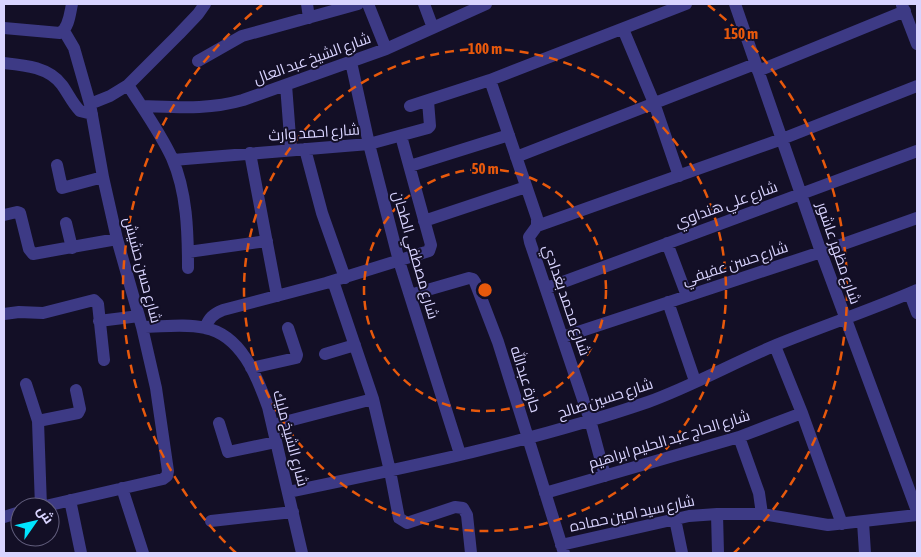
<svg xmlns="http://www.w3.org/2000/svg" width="921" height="557" font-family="'Asap Condensed',Cairo,sans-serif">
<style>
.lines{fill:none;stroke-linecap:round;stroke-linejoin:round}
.minor{stroke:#3d3a85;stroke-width:12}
.ring{fill:none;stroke:#e8590c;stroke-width:2.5;stroke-dasharray:9 6}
.labels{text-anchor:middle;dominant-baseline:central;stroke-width:4;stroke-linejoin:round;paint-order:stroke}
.street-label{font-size:15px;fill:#d9d4ff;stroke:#130f26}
.centre{fill:#e8590c;stroke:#130f26;stroke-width:2.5}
.ring-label{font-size:15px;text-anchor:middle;font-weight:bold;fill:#e8590c;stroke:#130f26;stroke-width:4;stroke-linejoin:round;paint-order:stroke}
</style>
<rect width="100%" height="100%" fill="#130f26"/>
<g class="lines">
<!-- minor -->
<path class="minor" d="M307,4L309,18
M368,4L386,49
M424,4L433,28
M735,4L821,252L917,511
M902,5L917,44
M4,28L60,33C69,28 70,13 72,4
M623,29L654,103L679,176
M198,61L242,36L358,4
M351,62L369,144L399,261L460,454
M4,63C24,65 49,67 62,85C68,93 72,103 80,111L92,114
M758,71L905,11
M490,80L537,218V226L529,237L530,242L590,420L605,476
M128,85C143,109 160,132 172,158C187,192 188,232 188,268
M286,85L291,150
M90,104L110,96L128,85L179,34L198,14L205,4
M142,106C176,107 209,110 243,100L386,49L486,4
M410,106L490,80L686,4
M305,149L322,213L345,278
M250,153L277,296
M516,157L755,64
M173,160L369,144L428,128L430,126L428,101
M57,165L62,188L103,177
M410,166L509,135
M4,215L17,212L20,213L29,249L33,254L117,239
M424,221L526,187
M66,223L72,248
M537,226L782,139L917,86
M667,243L687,296
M188,252L267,241
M333,281L373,399L390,471L399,518L407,523L455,507L463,508L467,515L471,553
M547,288L917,151
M910,294L917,313
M410,295L469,278L473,279L475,282L498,342L564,553
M668,302L695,381
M4,314L19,312L43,313L94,300L98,304L104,360
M99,321L139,316
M142,327C162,327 185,323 205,328C241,335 257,376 268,407L302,553
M205,328C209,318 213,314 223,310L326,283L429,251L431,245L401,136
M563,337L821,252L917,218
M775,346L802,413L842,524
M325,354L355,345
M251,368L296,358L297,355L288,328
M26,384L38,421L41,507L163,479L167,476L168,471L156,388L142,327L117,239L103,177L90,104L74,48L64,31
M38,421L78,413L80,409L76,390
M219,423L228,452L276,442
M273,425L373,399
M739,437L759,493L762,514
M122,488L143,553
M288,492C409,467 531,442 648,402C692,386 733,363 776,345C823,326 871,310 917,290
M545,493L739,437L802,413
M70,500L81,553
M717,514L718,553
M4,517L20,512
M675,519L682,553
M211,521L293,512
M863,522L865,553
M561,545L689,516L717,514H762L828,525L917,515"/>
</g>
<!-- distance rings -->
<g class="ring">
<circle cx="485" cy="290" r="121"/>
<circle cx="485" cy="290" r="241"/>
<path d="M236 553A362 362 0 0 1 262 5M708 5A362 362 0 0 1 734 553"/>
</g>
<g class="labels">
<!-- street labels -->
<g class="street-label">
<text transform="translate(312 58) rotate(-20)">شارع الشيخ عبد العال</text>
<text transform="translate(314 132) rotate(-4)">شارع احمد وارث</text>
<text transform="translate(726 204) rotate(-20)">شارع علي هنداوي</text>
<text transform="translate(839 253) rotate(71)">شارع مظهر عاشور</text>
<text transform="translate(416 255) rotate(74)">شارع مصطفي الطحان</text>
<text transform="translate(735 263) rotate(-18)">شارع حسن عفيفي</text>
<text transform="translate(143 270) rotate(75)">شارع حسن حشيش</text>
<text transform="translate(567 300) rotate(71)">شارع محمد بغدادي</text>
<text transform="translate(526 379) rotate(72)">حارة عبدالله</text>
<text transform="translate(605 398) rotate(-18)">شارع حسين صالح</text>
<text transform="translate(291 438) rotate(75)">شارع الشيخ مليك</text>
<text transform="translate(669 439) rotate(-17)">شارع الحاج عبد الحليم ابراهيم</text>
<text transform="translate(632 513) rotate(-12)">شارع سيد امين حماده</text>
</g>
</g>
<circle cx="485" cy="290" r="8" class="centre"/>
<g class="ring-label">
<text x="741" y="39">150 m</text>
<text x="485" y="54">100 m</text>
<text x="485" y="174">50 m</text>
</g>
<!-- border -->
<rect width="921" height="557" fill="none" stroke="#d9d4ff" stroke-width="10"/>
<!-- north arrow -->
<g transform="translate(35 522) rotate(56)"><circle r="24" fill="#130f26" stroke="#625e7d"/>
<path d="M0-4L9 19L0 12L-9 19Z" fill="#00e5ff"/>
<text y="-8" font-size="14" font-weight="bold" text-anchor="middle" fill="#d9d4ff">ش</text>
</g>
</svg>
